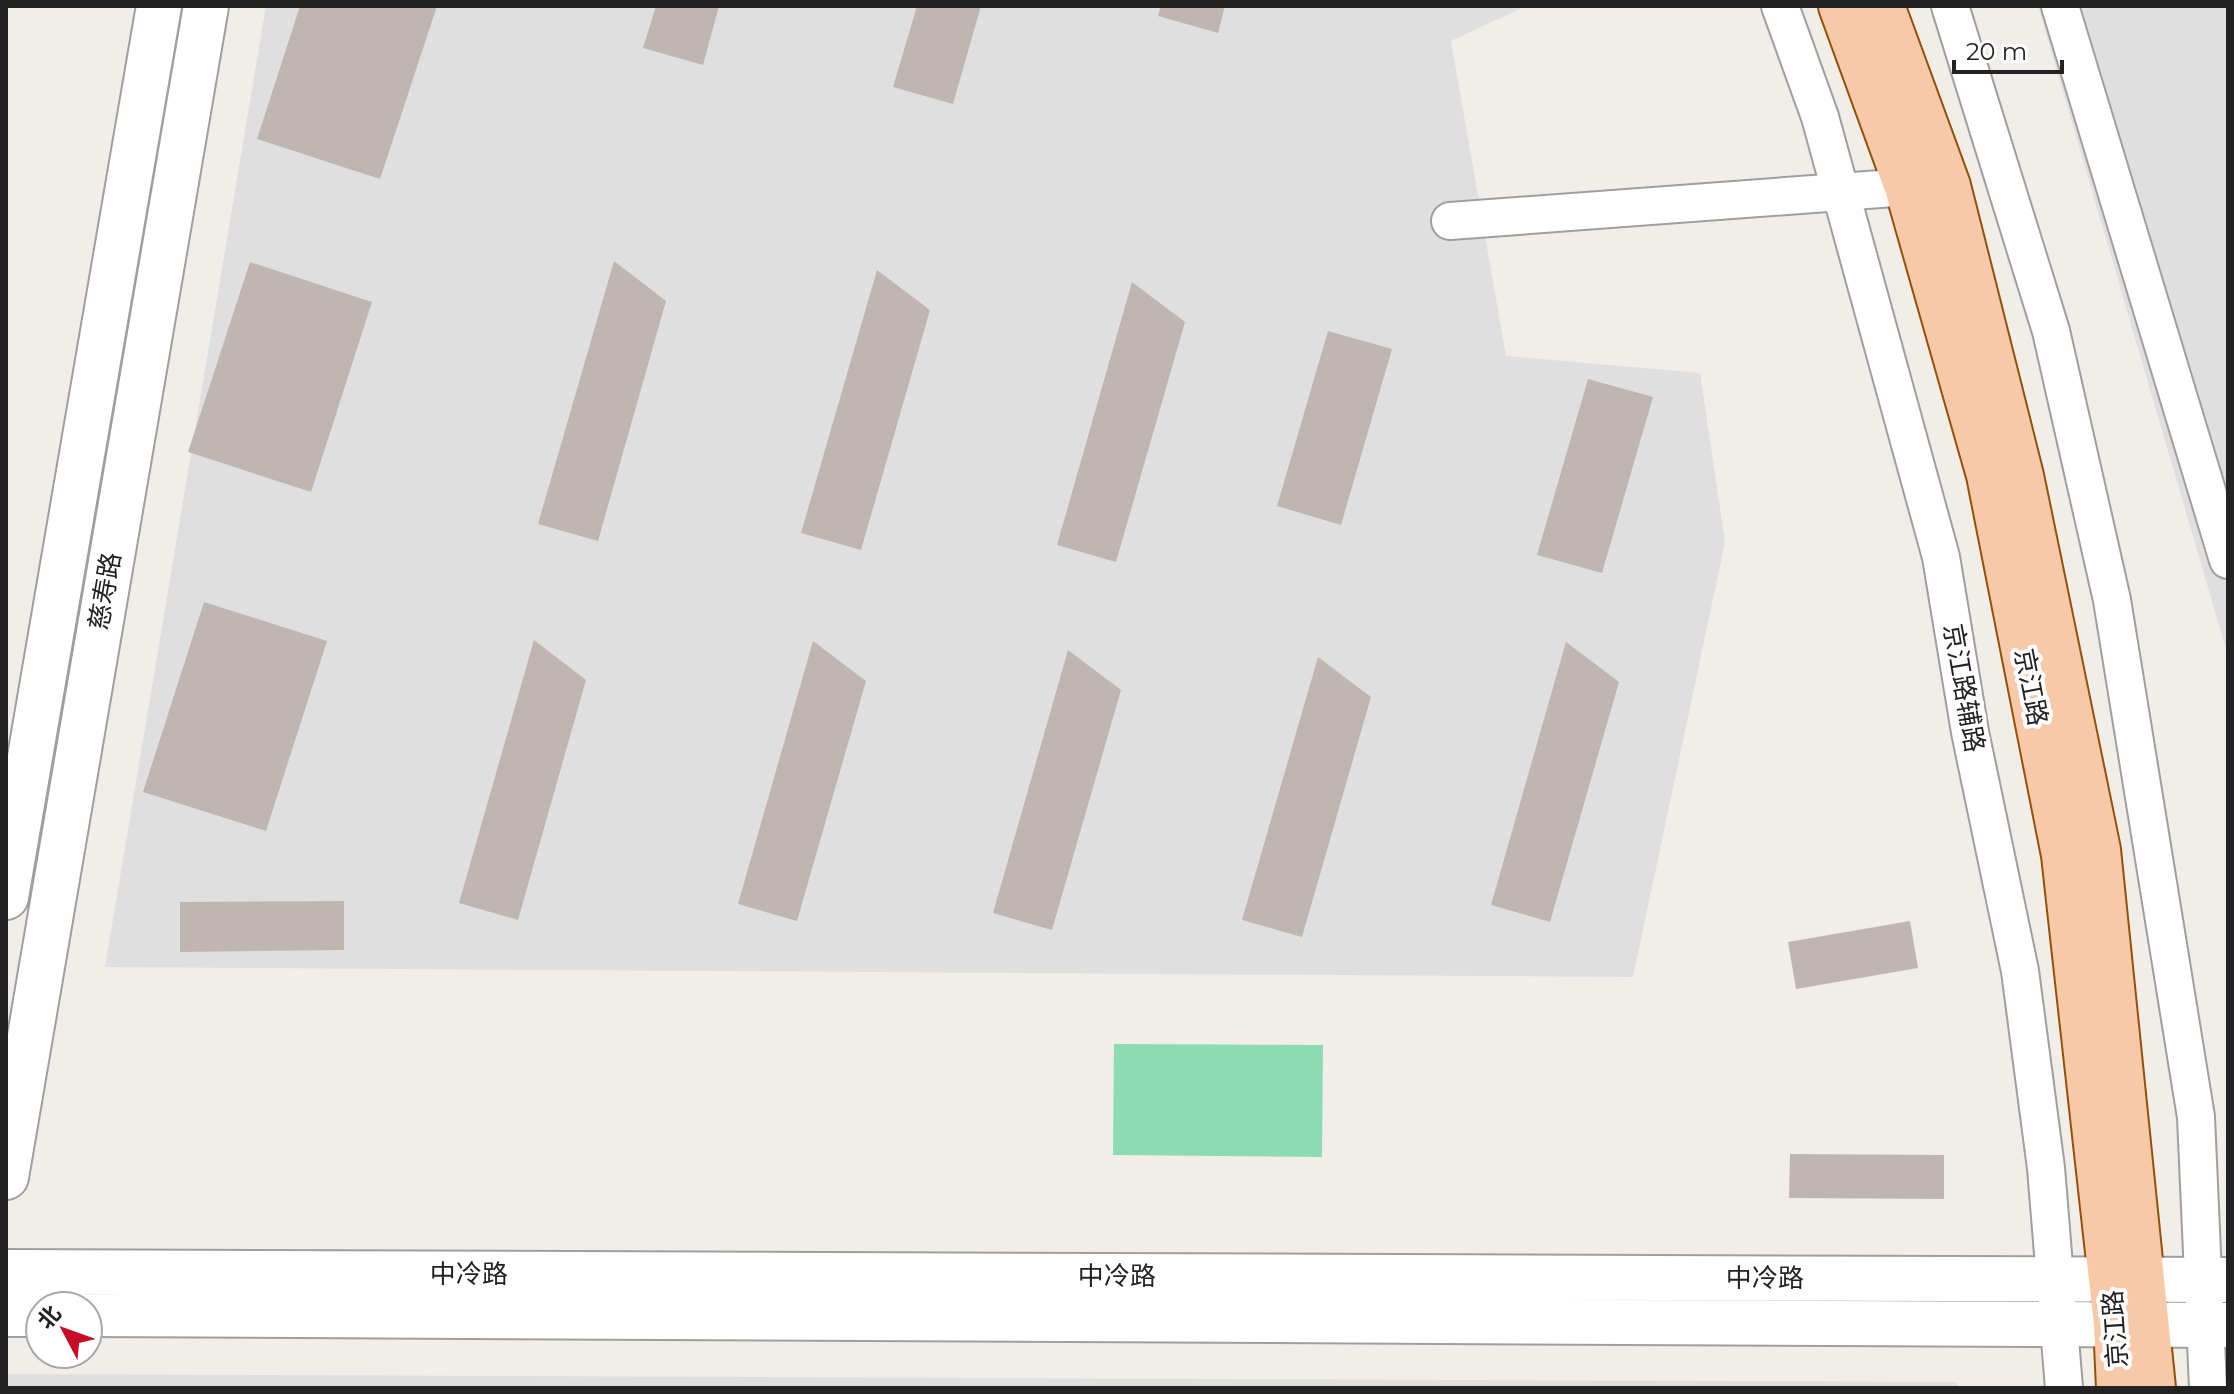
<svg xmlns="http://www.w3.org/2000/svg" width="2234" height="1394" font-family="Montserrat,'Noto Sans SC',sans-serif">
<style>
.residential{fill:#e0dfdf}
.pitch{fill:#8ddbb0}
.building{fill:#bfb6b2}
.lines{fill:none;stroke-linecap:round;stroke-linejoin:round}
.minor-casing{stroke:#9f9f9f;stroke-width:40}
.tertiary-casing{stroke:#9f9f9f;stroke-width:48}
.primary-casing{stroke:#965109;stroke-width:48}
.minor{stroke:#fff;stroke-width:36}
.tertiary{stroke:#fff;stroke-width:44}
.primary{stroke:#f7c9a9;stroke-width:44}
.labels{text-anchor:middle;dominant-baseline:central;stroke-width:8;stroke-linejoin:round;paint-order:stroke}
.street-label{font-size:26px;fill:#222;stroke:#fff}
</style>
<rect width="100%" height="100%" fill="#f1ede9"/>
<!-- residential -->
<path class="residential" d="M266,6H1526L1451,41L1506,356L1700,373L1725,542L1633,977L105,967Z
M2038,6H2228V656Z
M6,1374L1954,1382L1962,1388H6Z"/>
<!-- pitch -->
<path class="pitch" d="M1114,1044L1323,1045L1322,1157L1113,1155Z"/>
<!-- building -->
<path class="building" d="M300,6H437L380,179L257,139Z
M656,6H719L703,65L643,48Z
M917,6H981L953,104L893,87Z
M1161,6H1225L1218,33L1158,16Z
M614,261L666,301L598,541L538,524Z
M250,262L372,302L311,492L188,452Z
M877,270L930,310L861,550L801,533Z
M1132,282L1185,322L1116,562L1057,545Z
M1328,331L1392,349L1341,525L1277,506Z
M1588,379L1653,397L1602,573L1537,555Z
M204,602L327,641L266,831L143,792Z
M534,640L586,680L518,920L459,903Z
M813,641L866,681L797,921L738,904Z
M1566,642L1619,682L1550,922L1491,905Z
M1068,650L1121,690L1052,930L993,913Z
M1318,657L1371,697L1302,937L1242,920Z
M344,901V950L180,952V902Z
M1910,921L1918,968L1796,989L1788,942Z
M1790,1154L1944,1155V1199L1789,1198Z"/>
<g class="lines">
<defs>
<path id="minor" d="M1780,6L1820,117L1941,557L1970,732L2020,971L2046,1168L2064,1388
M1950,6L2051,331L2112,600L2196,1117L2208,1388
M2060,6L2228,560
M1450,221L1907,187"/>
<path id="tertiary" d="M6,897L159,6
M6,1177L206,6
M6,1272L2228,1280
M6,1314H40
M88,1314L2228,1325"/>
<path id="primary" d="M1841,6L1907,187L1989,475L2064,855L2116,1324L2119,1388
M1882,6L1948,186L2021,476L2098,850L2153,1388"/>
</defs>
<!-- minor casing -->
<use href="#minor" class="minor-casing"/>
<!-- tertiary casing -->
<use href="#tertiary" class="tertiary-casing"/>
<!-- primary casing -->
<use href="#primary" class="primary-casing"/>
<!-- minor -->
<use href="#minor" class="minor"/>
<!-- tertiary -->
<use href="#tertiary" class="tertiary"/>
<!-- primary -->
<use href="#primary" class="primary"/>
</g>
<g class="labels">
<!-- street labels -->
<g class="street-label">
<text transform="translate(105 591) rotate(-80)">慈寿路</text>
<text transform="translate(2031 687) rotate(79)">京江路</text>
<text transform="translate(1964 688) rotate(80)">京江路辅路</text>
<text x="469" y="1274">中冷路</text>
<text x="1117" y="1276">中冷路</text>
<text x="1765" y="1278">中冷路</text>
<text transform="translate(2115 1329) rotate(-94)">京江路</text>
</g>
</g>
<!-- border -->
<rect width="2234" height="1394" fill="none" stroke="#222222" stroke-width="16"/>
<!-- north arrow -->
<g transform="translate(64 1330) rotate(311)"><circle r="38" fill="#ffffff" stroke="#a7a7a7" stroke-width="2"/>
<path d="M0-6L14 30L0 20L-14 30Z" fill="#c70c2a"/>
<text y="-12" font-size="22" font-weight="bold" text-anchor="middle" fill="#222222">北</text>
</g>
<!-- scale -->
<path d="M1954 60v12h108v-12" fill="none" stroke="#222222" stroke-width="4"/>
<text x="1966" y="60" font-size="24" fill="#222222" stroke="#ffffff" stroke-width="6" paint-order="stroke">20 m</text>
</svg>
